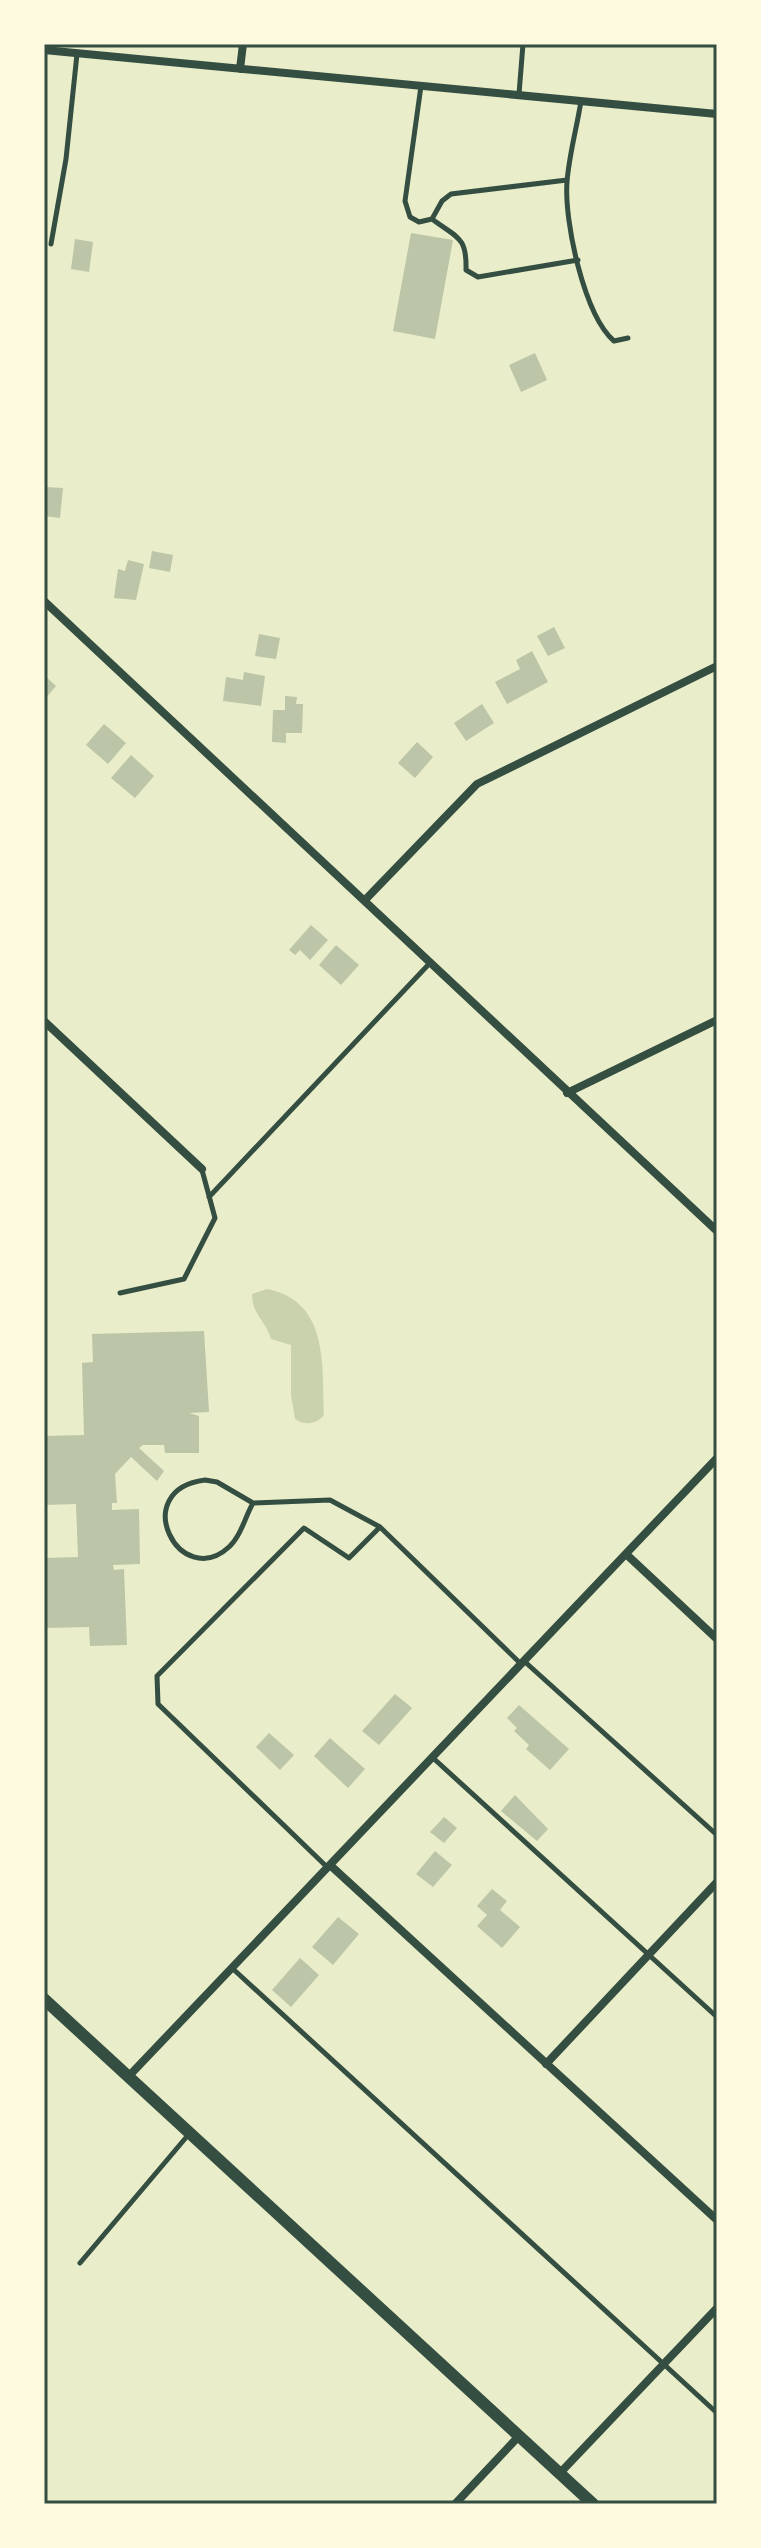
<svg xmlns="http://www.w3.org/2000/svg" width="761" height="2548" font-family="Jost,sans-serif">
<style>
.green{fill:#cad2ad}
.building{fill:#bcc5a7}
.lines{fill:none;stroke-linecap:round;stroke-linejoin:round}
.service{stroke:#344e41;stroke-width:5}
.minor{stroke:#344e41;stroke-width:8}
.tertiary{stroke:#344e41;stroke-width:12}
.neatline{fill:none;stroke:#344e41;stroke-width:3}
</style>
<rect width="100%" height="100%" fill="#e9edc9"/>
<!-- green -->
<path class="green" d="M267,1289C329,1301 322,1365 324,1415C317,1424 305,1426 295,1419L291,1395V1345L271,1339C266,1321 252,1315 252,1294Z"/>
<!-- building -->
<path class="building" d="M411,233L453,240L435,339L393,331Z
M75,239L93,242L89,272L71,269Z
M535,353L547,380L521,392L509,365Z
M46,487L63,488L60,518L44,516Z
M152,551L173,555L170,572L149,568Z
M128,560L144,564L136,600L114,598L118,569L125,571Z
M554,627L565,648L548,656L537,636Z
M259,634L280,638L276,659L255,656Z
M532,651L548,682L507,704L495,682L520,669L516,660Z
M244,672L265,676L261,706L223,701L226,677L243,680Z
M44,675L56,686L44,700Z
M285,696L297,697L296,704H303L302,733H286V743L272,742L273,710H285Z
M482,704L494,723L466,741L454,723Z
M104,724L126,743L108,764L86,745Z
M417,742L433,757L415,778L398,763Z
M131,755L154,776L135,798L111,778Z
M311,925L328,940L310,960L300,950L295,955L289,950Z
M336,945L359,965L341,985L319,965Z
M204,1331L209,1412L189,1413L199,1416V1453H165L164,1445H143L139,1448L164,1471L157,1481L131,1457L115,1474L117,1503H112V1510L139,1509L140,1564L113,1565L114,1570L124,1569L127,1645L90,1646L89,1627L44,1628V1558L78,1557L76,1504L44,1505V1436L84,1435L82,1363L93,1362L92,1334Z
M395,1694L412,1708L379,1745L362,1731Z
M519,1705L569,1749L550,1770L526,1749L529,1745L514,1731L517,1728L507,1718Z
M269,1733L294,1755L280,1770L256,1747Z
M330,1738L365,1769L348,1788L314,1756Z
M515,1795L548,1829L537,1841L501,1811Z
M444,1817L457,1828L444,1843L430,1832Z
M435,1851L452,1865L433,1887L416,1874Z
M492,1889L507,1901L500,1910L520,1927L502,1948L477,1926L487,1915L477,1906Z
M338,1917L359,1934L333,1965L312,1947Z
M300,1958L319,1975L291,2007L272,1990Z"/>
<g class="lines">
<!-- service -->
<path class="service" d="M421,86L405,201L410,217L419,222L432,219L442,201L451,194L567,180
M519,94L523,44
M581,101C577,127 569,155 567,182C564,221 584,315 614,341L628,338
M432,219C457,238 467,236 466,270L478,277L578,260
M51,244L66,159L77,54
M209,1197L429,964
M120,1293L184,1279L215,1218L202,1170
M205,1480L217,1482L253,1503C245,1517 241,1536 229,1547C180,1592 127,1490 205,1480Z
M253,1503L330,1500L380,1527
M524,1661L717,1835
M432,1757L717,2017
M327,1867L158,1704L157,1676L304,1528L349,1558L380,1527L521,1664
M232,1968L717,2413
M80,2263L189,2134"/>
<!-- minor -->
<path class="minor" d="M44,50L717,114
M240,69L243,44
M44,601L717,1231
M365,900L477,784L717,666
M44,1021L202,1169
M567,1093L717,1020
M626,1554L717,1639
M330,1865L717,2220
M546,2064L717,1882
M128,2077L717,1458
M560,2473L717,2308
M455,2504L519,2436"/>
<!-- tertiary -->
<path class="tertiary" d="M44,1999L593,2504"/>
</g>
<!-- border -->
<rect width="761" height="2548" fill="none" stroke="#fefae0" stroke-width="92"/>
<rect x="46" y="46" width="669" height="2456" class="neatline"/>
</svg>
